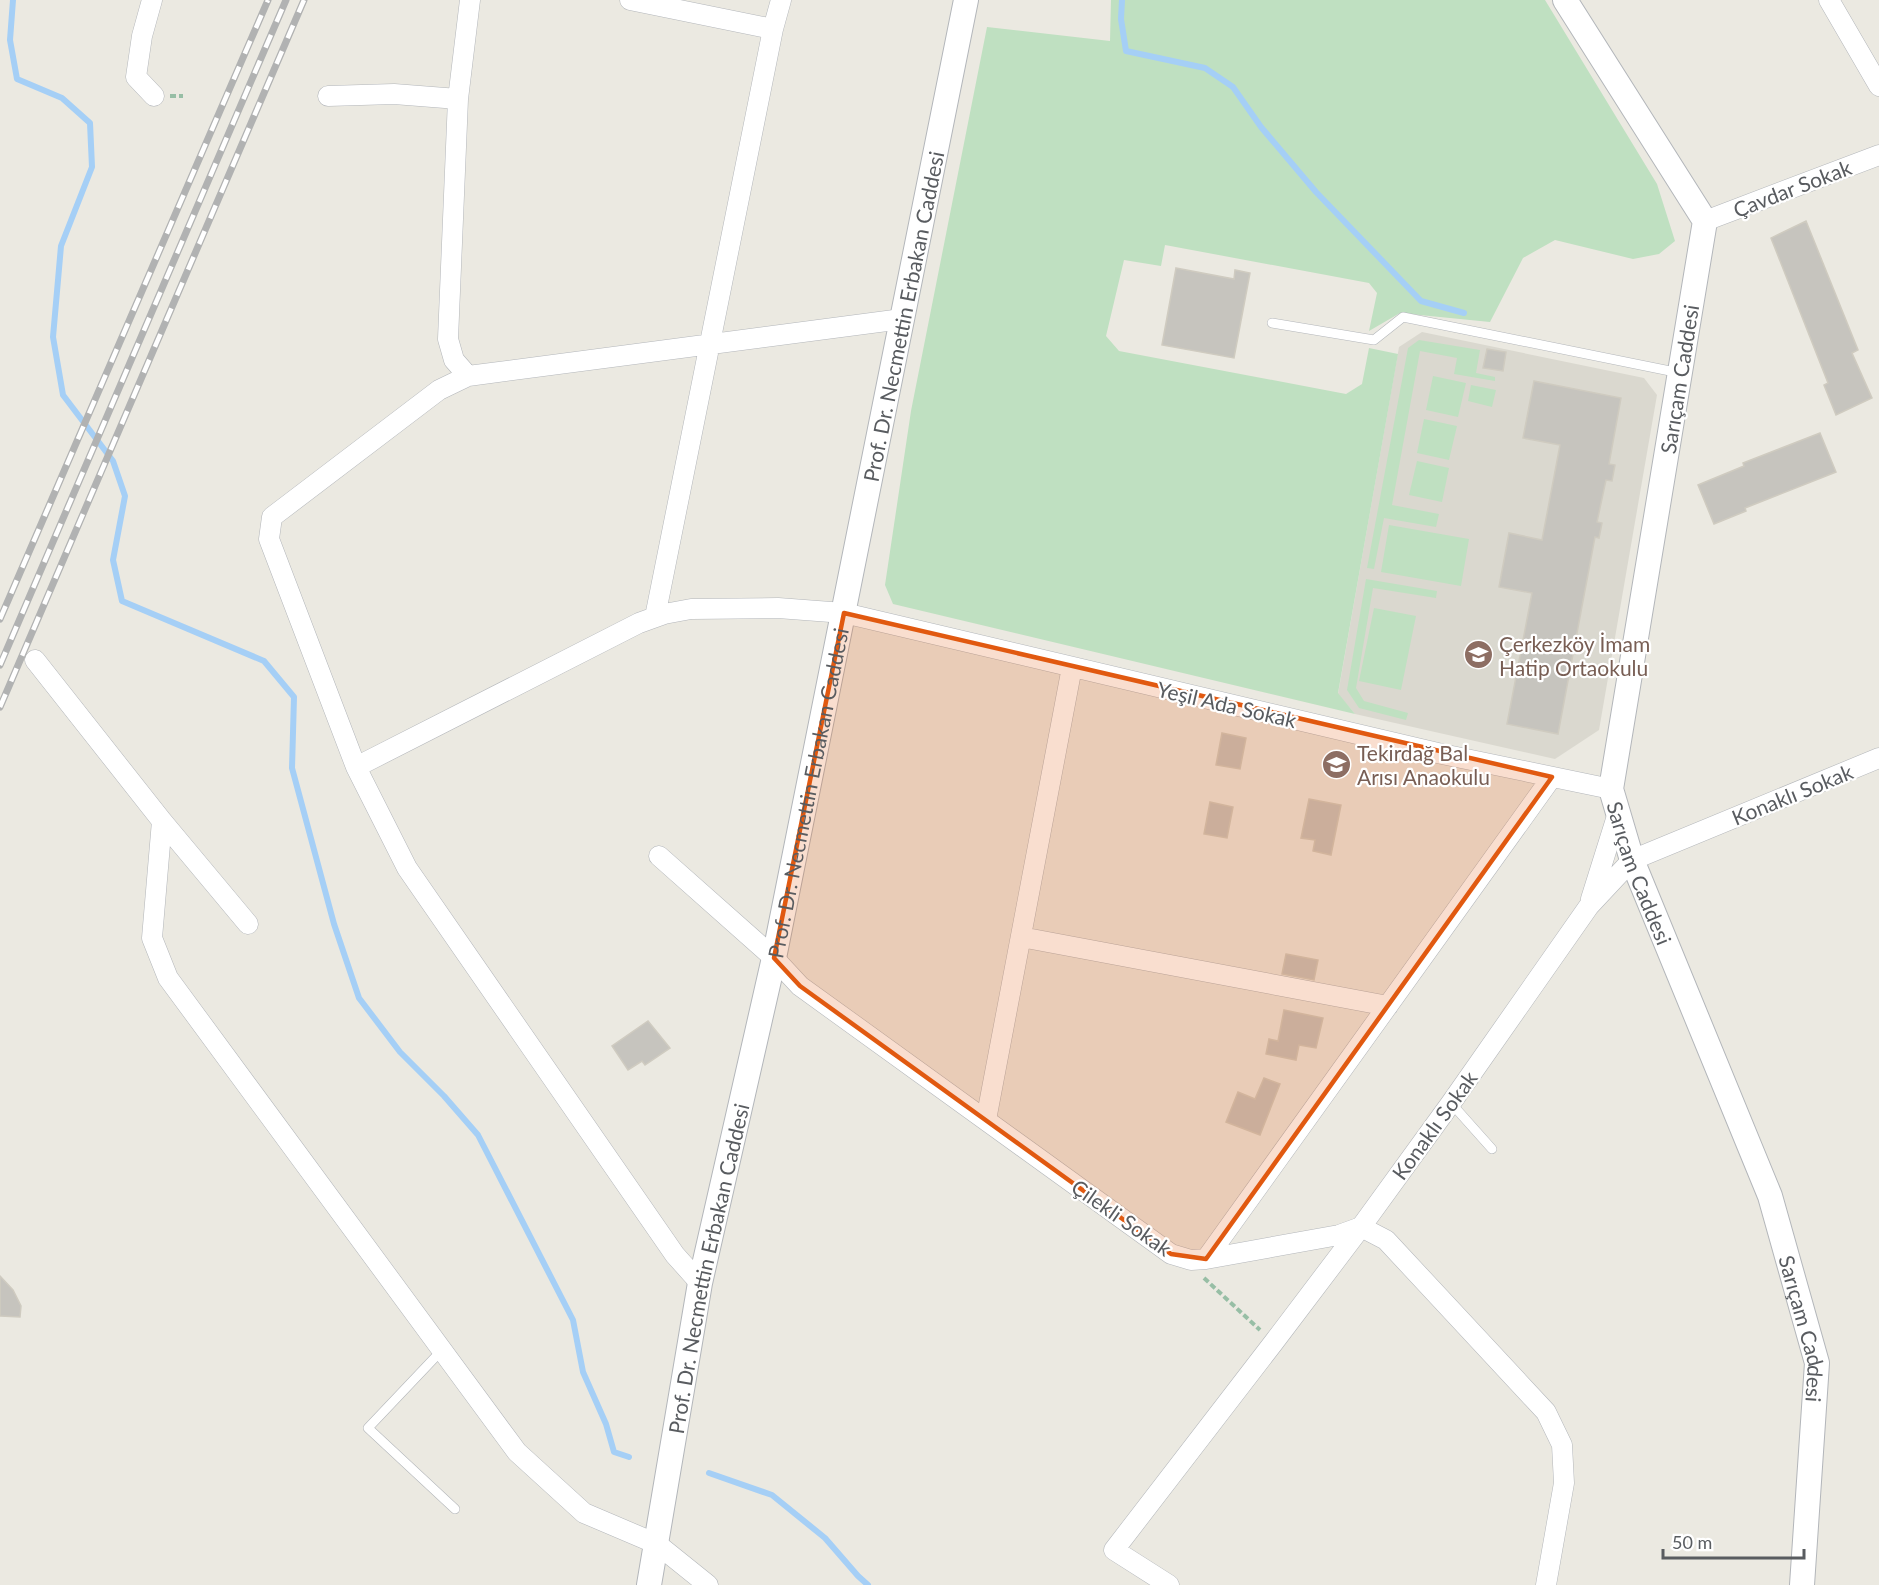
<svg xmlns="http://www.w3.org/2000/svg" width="1879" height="1585" font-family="Lato,sans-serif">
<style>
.education{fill:#dad8cf}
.green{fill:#bfe0c1}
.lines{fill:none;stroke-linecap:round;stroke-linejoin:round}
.stream{stroke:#a5cff6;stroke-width:6}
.building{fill:#c6c4be;stroke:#cfcbc0;stroke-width:1.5}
.service-casing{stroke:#b3b6ba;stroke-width:10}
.minor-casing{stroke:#b3b6ba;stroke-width:21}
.tertiary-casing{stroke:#b3b6ba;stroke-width:26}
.path{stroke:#97bea5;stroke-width:4;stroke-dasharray:6 3;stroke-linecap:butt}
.service{stroke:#fff;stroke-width:9}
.minor{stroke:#fff;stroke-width:20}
.tertiary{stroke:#fff;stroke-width:24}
.rail-casing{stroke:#b1b2b2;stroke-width:7}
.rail{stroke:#fff;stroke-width:4.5;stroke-dasharray:14;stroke-linecap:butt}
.marked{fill:#e15910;fill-opacity:0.2;stroke:#e15910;stroke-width:4.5;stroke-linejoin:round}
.labels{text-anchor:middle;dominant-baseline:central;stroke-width:4.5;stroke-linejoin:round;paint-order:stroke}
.street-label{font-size:21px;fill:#595c60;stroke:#fff}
.education-label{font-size:21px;fill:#785e54;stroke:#fff;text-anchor:start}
</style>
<rect width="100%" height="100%" fill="#ebe9e1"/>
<!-- education -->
<path class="education" d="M1422,332L1644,378L1657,395L1599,730L1555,759L1355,714L1338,694L1399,347Z"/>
<!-- green -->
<path class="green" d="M1111,0H1545L1657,184L1675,241L1659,254L1633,259L1555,240L1523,258L1490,322L1400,313L1369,331L1377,293L1369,283L1165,245L1161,266L1124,260L1106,336L1119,351L1346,394L1362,384L1369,348L1398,354L1338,693L1355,714L893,604L885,585L911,411L987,27L1110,41Z
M1419,340L1480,350L1476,373L1495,377V381L1454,374L1457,358L1420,351L1392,505L1439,514L1436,527L1384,518L1374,569L1367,568L1408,348Z
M1433,376L1466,383L1458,417L1426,410Z
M1471,385L1496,390L1492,407L1468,401Z
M1424,419L1457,426L1449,460L1417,453Z
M1417,461L1449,468L1442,502L1409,495Z
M1389,525L1469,539L1461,586L1381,572Z
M1366,579L1437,591L1436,598L1373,588L1356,688L1364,701L1408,713L1406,720L1359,708L1347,690Z
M1374,608L1416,616L1401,690L1359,681Z"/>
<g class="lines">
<!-- stream -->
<path class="stream" d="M13,0L10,40L17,79L62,98L90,123L92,167L61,246L53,337L63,395L113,461L125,496L113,560L122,601L264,661L294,697L292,768L334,924L359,998L400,1052L444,1096L478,1135L573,1320L583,1372L606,1424L614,1452L629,1457
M1122,0L1121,19L1126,51L1205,68L1233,87L1261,127L1316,192L1421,301L1464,313
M709,1473L772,1495L825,1538L858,1576L868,1585"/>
</g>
<!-- building -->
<path class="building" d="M1806,221L1858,350L1852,353L1872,398L1836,415L1824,385L1828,383L1771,238Z
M1176,268L1234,279L1235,270L1250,273L1234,358L1162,345Z
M1487,349L1506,352L1503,371L1483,368Z
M1534,381L1621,398L1609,464L1615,465L1612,481L1606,480L1597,522L1602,523L1599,538L1595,537L1558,734L1507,724L1532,593L1499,587L1509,533L1542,540L1560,445L1523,438Z
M1820,433L1836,472L1745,508L1746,511L1714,524L1698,485L1744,466L1743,463Z
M1222,733L1246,738L1240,769L1216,765Z
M1309,799L1341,805L1331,855L1313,851L1315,840L1301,838Z
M1210,802L1233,807L1227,838L1204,834Z
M1286,954L1318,960L1314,980L1282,974Z
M1284,1010L1323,1018L1316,1048L1299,1045L1296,1060L1266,1054L1269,1039L1278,1041Z
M648,1021L670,1048L645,1065L642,1061L628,1070L612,1046Z
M1264,1078L1280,1084L1260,1135L1226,1122L1238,1092L1255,1099Z
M0,1276L13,1290L21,1306L20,1317L0,1316Z"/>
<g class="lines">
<defs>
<path id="service" d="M1272,323L1374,340L1403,317L1680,373
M1451,1103L1492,1149
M442,1350L368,1428L455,1509"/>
<path id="minor" d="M152,0L142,36L136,77L154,96
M470,0L458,99L448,339L454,360L468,376L902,319
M630,0L773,29
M1829,0L1879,86
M328,96L394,94L458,99
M1705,221L1879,155
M468,376L439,390L272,517L269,539L356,767L407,868L675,1255L700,1283
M655,617L773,29L781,0
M35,660L162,821L248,924
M356,767L639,623L664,614L691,609L778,608L844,613L1442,754L1611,789
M162,821L152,938L168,978L517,1452L584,1513L657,1544L708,1585
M659,856L774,958L800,986L1171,1254L1191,1260L1206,1259L1339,1235L1361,1227
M1591,899L1618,813
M1021,937L1388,1006
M986,1120L1072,667
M1361,1227L1386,1240L1546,1412L1562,1445L1564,1483L1546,1585
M1206,1259L1552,777
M1169,1585L1114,1550L1274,1342L1361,1227L1451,1103L1589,906L1632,860L1879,758"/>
<g id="tertiary">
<path id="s1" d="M1565,0L1705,221L1611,789L1632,860L1770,1196L1817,1363L1802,1585"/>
<path id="s2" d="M649,1585L700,1283L774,958L966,0"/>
</g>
</defs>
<!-- service casing -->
<use href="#service" class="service-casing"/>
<!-- minor casing -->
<use href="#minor" class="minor-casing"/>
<!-- tertiary casing -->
<use href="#tertiary" class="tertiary-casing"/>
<!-- path -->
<path class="path" d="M170,96H183
M1204,1278L1260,1330"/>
<!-- service -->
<use href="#service" class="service"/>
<!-- minor -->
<use href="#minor" class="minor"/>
<!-- tertiary -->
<use href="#tertiary" class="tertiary"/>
<defs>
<path id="rail" d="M0,619L268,0
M0,665L286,0
M0,707L304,0"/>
</defs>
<!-- rail casing -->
<use href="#rail" class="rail-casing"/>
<!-- rail -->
<use href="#rail" class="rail"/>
</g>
<!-- marked area -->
<path class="marked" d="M844,613L1552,777L1206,1259L1171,1254L800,986L774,958Z"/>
<!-- icons -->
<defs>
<symbol id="school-disc" viewBox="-11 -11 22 22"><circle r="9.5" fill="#8d6e63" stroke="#fff"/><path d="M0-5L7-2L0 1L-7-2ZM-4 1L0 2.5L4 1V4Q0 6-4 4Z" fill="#fff"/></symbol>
</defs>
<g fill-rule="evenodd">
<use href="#school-disc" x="1462" y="638" width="33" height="33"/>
<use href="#school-disc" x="1320" y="748" width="33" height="33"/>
</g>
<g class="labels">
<!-- street labels -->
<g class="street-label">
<text transform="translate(1792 188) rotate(-21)">Çavdar Sokak</text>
<text stroke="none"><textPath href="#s2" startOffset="1294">Prof. Dr. Necmettin Erbakan Caddesi</textPath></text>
<text transform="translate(1679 379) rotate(-81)">Sarıçam Caddesi</text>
<text transform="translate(1227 704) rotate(13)">Yeşil Ada Sokak</text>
<text stroke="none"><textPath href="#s2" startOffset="808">Prof. Dr. Necmettin Erbakan Caddesi</textPath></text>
<text transform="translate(1792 794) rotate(-22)">Konaklı Sokak</text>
<text stroke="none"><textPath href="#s1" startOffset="926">Sarıçam Caddesi</textPath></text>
<text transform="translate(1434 1125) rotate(-54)">Konaklı Sokak</text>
<text transform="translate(1122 1217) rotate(35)">Çilekli Sokak</text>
<text stroke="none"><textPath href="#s2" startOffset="322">Prof. Dr. Necmettin Erbakan Caddesi</textPath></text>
<text stroke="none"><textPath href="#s1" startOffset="1412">Sarıçam Caddesi</textPath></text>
</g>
<!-- education labels -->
<g class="education-label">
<text x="1499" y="643">Çerkezköy İmam<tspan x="1499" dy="24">Hatip Ortaokulu</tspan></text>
<text x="1357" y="752">Tekirdağ Bal<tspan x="1357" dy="24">Arısı Anaokulu</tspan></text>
</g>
</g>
<!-- scale -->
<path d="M1663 1549v9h141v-9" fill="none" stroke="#595c60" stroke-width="3"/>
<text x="1672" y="1549" font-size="18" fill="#595c60" stroke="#ffffff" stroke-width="4.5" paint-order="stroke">50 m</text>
</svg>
